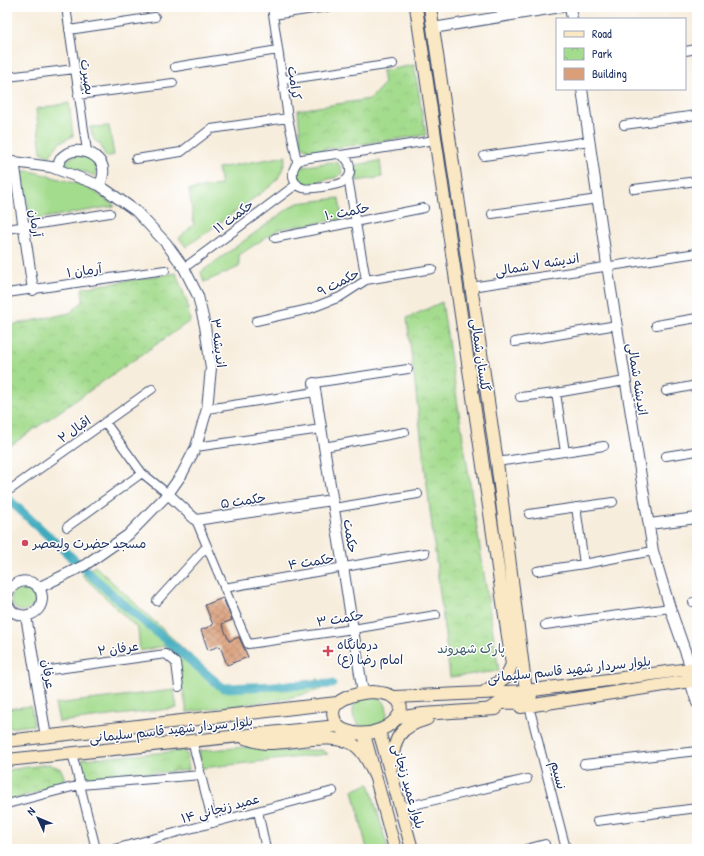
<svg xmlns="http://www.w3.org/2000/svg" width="704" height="856" font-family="'Patrick Hand','Playpen Sans Arabic',sans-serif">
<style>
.grass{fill:#a4dc8e;stroke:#608676}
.park{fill:url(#park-crowns);stroke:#608676}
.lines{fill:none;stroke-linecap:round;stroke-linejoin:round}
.canal{stroke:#3fabbe;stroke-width:9}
.building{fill:url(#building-cross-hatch)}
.minor-casing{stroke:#3c4c71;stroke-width:10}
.tertiary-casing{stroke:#3c4c71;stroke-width:12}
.secondary-casing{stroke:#3c4c71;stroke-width:14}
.minor{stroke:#fff;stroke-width:8}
.tertiary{stroke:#fff;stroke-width:10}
.secondary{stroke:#fae7c3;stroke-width:12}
.poi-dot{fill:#d1495b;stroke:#fff;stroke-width:1.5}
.labels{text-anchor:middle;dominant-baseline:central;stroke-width:3;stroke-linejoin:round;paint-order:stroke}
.street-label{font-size:13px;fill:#1b2f5e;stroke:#fff}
.poi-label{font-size:13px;fill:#1b2f5e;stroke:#fff;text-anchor:start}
.park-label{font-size:13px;fill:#3d5a6a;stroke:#fff}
</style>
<defs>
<pattern id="park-crowns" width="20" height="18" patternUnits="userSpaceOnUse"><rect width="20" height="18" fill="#a4dc8e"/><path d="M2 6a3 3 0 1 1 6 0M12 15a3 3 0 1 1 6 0" fill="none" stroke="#8dbd7d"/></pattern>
<pattern id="building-cross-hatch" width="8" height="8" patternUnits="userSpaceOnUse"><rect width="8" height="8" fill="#da9e78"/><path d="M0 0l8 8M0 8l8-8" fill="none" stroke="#b08166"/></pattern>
</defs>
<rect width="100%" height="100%" fill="#fff"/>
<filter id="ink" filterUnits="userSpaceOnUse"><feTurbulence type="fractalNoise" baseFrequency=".025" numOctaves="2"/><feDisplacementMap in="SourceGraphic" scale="8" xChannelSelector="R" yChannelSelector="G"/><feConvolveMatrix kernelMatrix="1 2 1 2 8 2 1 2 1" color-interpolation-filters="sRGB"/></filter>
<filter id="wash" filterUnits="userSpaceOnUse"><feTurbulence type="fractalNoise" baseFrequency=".012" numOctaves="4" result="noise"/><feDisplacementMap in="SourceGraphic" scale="16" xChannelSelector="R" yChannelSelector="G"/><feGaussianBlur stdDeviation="0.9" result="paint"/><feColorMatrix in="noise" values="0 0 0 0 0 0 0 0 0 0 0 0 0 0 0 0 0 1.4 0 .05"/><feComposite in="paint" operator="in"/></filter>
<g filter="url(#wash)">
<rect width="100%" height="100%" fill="#f7eddc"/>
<!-- grass -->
<path class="grass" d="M69,103L73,136L59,143L49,157L41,152L36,109Z
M109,126L114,155L106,157L100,144L94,140L90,127Z
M74,156C77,156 81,155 84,156C94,158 97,167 95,176L65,164L68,159Z
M286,156C283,168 281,177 272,185L186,247L179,238L194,224L189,190L221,185L218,168Z
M380,161L382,177L357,181L355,165Z
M331,162L338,163L341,168L342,173L337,177L306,185C297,181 298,174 302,167Z
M22,171H31L85,186L95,192L115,206L31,220Z
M339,198L342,219L279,229L239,255V267L204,282L201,272L292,206L298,203Z
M95,566L229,691L319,679L323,689L286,699L187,712L177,658L164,646L140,651L138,629L82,575Z
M11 599a12 12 0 1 1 24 0a12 12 0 1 1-24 0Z
M174,690L177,708L59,722L55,704Z
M353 712a17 17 0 1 1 34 0a17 17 0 1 1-34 0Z
M31,706L34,725L7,728V709Z
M256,746L282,751L322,750L328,754L202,768L199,751Z
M369,784L371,789L388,849H367L353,790Z"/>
<!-- park -->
<path class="park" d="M414,65L426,135L312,151L306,149L301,145L298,110L370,99L384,84L382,71Z
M176,273L187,302L190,321L7,448V326L70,313L83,301L82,288Z
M442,302L499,671L450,677L407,318Z
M182,751L187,754L189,770L84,779L80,764L82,759Z
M49,764L61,769L66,782L7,802V770Z"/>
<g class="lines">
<!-- canal -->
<path class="canal" d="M7,498L115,597L223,688L332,684"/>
</g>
<g id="blocks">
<!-- building -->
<path class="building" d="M223,598L232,620L222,624L229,641L239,637L248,657L227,665L220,646L208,650L201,630L213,625L205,605Z"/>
</g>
</g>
<g filter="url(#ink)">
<use href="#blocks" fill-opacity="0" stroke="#3c4c71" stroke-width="1"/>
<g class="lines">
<defs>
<path id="minor" d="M66,7L87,151
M272,7L288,118L297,161
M273,15L327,7
M69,30L155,17
M685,51L697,49
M175,67L278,50
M7,77L75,69
M283,80L393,64
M78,95L173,83
M624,125L697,115
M337,154C345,156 350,161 350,169C351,174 348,179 343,182C339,185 308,190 303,188C288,183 291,165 302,159Z
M341,155L435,140
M484,156L590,141
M136,159L181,152L211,129L288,118
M348,178L366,280
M634,189L697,181
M492,214L598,199
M7,229L110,213
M275,238L424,208
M184,268L297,184
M471,287L697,253
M7,293L165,270
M256,321L309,309L340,297L366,280L432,269
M656,325L697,318
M515,342L617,325
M314,383L408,369
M666,391L697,385
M556,393L565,452
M520,397L556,393L625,381
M207,409L315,392
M105,422L142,473L168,494
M196,447L321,429
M324,447L405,432
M666,456L697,451
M497,462L604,446
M11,489L152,389
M576,507L584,564
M334,508L418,494
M529,514L613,502
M196,520L248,644L353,629L436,615
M67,527L142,473
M537,571L584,564L653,551
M224,588L425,553
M157,601L207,546
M693,602L697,601
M545,625L670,608
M36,672L166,654L176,663L179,687
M529,706L566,849
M192,740L213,823
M72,753L96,849
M584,764L697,751
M7,804L80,785L201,775
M400,808L527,779
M258,811L266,849
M597,821L697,808
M114,849L333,791
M526,849L545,844"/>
<path id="tertiary" d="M570,7L572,19
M433,28L561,7
M582,89L607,265L653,551L670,608L691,668
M7,161L51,167L99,185L136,211L166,243L184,268L198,296L205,326L211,368L207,409L196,447L182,474L168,494L128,535L85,565L38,588
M14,161L33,290
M57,169C62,138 107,151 103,174C103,177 101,182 99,185
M314,383L363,693
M168,494L196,520L332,500
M649,524L697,518
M7,595C12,577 40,576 42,597C43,618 13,623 7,602
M26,616L46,737
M690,681L697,703"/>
<path id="secondary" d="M416,7L512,664L507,676L483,693
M430,7L497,462L526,691L531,694C532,706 509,702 501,703C497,704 493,707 489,709
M372,692C427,695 393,739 354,733C346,731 338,729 335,721C325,699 358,693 372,692Z
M395,697L526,691L697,668
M521,707L697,680
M398,718L423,714L496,709
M379,731L412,849
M364,734L395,849
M245,738C252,740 259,743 266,743C291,744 337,730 357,747C366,754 371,768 376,778
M7,741L337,703
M7,760L308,729L338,726
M391,768C395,739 396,728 427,719"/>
</defs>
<!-- minor casing -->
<use href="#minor" class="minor-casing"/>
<!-- tertiary casing -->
<use href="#tertiary" class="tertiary-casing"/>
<!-- secondary casing -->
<use href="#secondary" class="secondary-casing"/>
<!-- minor -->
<use href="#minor" class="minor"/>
<!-- tertiary -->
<use href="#tertiary" class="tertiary"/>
<!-- secondary -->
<use href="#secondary" class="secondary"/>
</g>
</g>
<!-- markers -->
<g class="poi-dot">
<circle cx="25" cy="543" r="4"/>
<path d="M326 645h4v4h4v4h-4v4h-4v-4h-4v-4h4z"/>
</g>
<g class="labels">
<!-- street labels -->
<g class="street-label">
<text transform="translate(88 77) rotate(82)">بصیرت</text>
<text transform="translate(295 83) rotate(82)">کرامت</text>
<text transform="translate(347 211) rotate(-11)">حکمت ۱۰</text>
<text transform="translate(233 216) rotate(-37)">حکمت ۱۱</text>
<text transform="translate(36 223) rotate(81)">آرمان</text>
<text transform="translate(537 264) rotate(-9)">اندیشه ۷ شمالی</text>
<text transform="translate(84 270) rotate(-8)">آرمان ۱</text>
<text transform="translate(338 282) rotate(-27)">حکمت ۹</text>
<text transform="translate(219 343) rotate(83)">اندیشه ۳</text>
<text transform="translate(481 355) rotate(82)">گلستان شمالی</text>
<text transform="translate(638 379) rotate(81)">اندیشه شمالی</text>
<text transform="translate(74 429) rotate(-35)">اقبال ۲</text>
<text transform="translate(243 500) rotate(-8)">حکمت ۵</text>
<text transform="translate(351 536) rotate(81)">حکمت</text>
<text transform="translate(311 561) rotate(-9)">حکمت ۴</text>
<text transform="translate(340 618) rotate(-9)">حکمت ۳</text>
<text transform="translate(118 648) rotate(-8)">عرفان ۲</text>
<text transform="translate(569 669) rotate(-6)">بلوار سردار شهید قاسم سلیمانی</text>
<text transform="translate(49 674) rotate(81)">عرفان</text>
<text transform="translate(171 729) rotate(-6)">بلوار سردار شهید قاسم سلیمانی</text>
<text transform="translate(559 775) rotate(76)">نسیم</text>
<text transform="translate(409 786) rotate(74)">بلوار عمید زنجانی</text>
<text transform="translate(220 808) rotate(-15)">عمید زنجانی ۱۴</text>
</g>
<!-- poi labels -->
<g class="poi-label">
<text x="33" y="543">مسجد حضرت ولیعصر</text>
<text x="337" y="644">درمانگاه<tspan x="337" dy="15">امام رضا (ع)</tspan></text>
</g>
<!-- park labels -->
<g class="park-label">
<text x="471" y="648">پارک شهروند</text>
</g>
</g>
<!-- margin -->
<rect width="704" height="856" fill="none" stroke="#fff" stroke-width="24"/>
<!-- legend -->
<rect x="556" y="18" width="130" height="72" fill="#ffffff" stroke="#a4acbf"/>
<rect x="564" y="31" width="20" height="6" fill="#fae7c3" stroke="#a4acbf"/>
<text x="592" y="38" font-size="12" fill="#1b2f5e">Road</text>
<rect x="564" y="48" width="20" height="12" fill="url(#park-crowns)" stroke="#a4acbf"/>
<text x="592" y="58" font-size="12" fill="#1b2f5e">Park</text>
<rect x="564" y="68" width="20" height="12" fill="#da9e78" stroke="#a4acbf"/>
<text x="592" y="78" font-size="12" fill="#1b2f5e">Building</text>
<!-- north arrow -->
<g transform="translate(38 818) rotate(314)" stroke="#ffffff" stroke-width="3" paint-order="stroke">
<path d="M0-3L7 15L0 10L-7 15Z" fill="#1b2f5e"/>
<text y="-6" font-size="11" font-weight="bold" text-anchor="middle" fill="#1b2f5e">N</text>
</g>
</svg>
